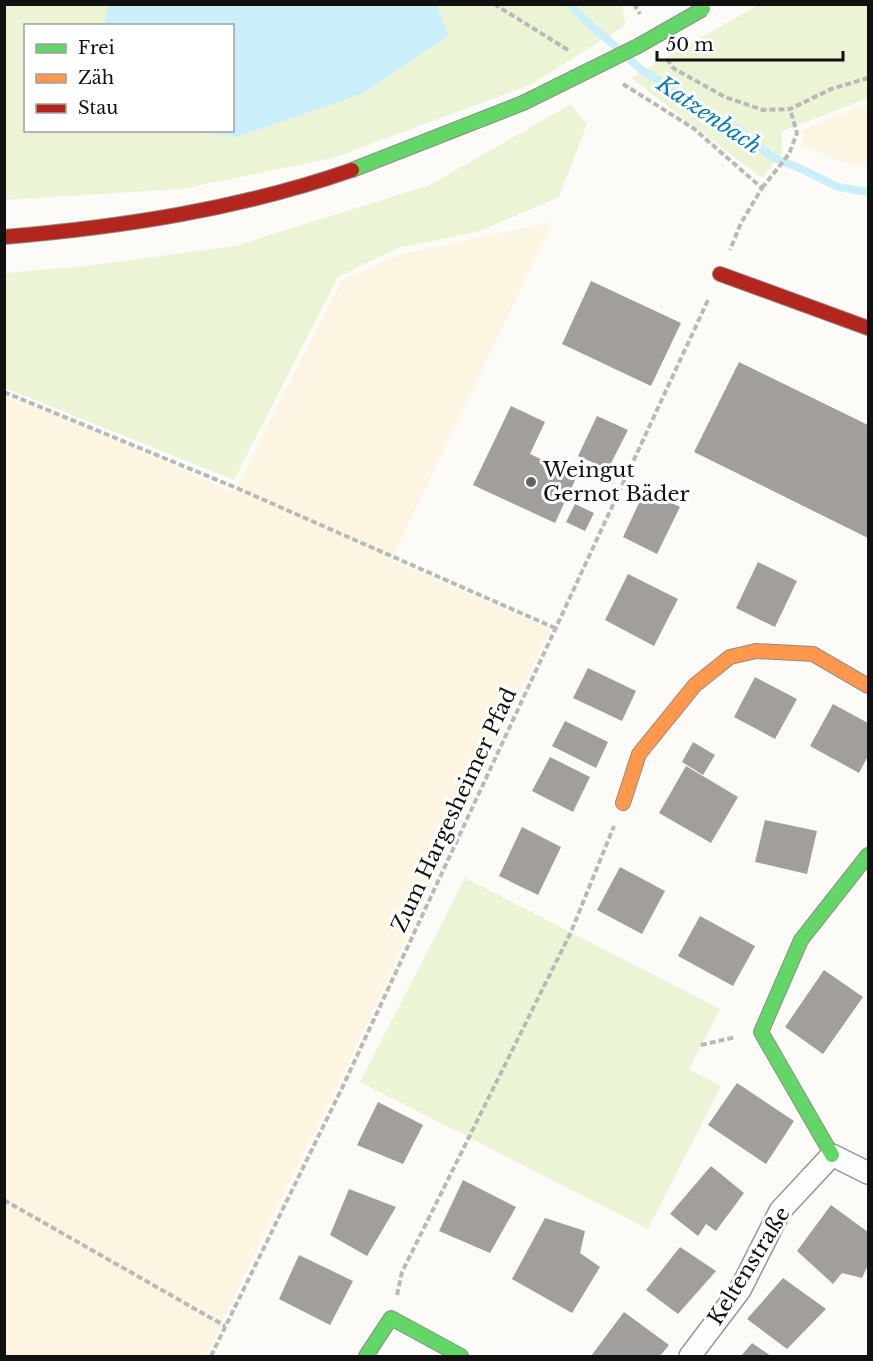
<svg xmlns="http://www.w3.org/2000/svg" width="873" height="1361" font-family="'Libre Baskerville',serif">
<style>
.farmland{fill:#fbf5e2}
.green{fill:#ebf4d5}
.water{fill:#caeffa}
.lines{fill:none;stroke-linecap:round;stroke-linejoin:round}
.stream{stroke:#caeffa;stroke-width:8}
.building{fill:#a19e9c}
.street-casing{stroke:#979695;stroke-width:24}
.fast-casing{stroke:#8e8d8b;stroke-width:16}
.slow-casing{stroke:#8e8d8b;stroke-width:16}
.jam-casing{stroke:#8e8d8b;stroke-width:16}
.path{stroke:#b9b9b8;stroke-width:4;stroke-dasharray:6 3;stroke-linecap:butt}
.street{stroke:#fffefe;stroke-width:21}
.fast{stroke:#63d668;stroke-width:14}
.slow{stroke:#ff974d;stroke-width:14}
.jam{stroke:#b3261e;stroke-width:14}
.fast-bridge-casing{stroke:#8e8d8b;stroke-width:16;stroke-linecap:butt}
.fast-bridge{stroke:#63d668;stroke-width:14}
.poi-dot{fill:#646362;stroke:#fff;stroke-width:2}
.labels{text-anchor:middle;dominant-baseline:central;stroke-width:6;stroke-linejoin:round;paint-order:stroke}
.poi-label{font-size:21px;fill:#111;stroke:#fff;text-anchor:start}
.street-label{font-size:21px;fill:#111;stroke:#fff}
.water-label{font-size:22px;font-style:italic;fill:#0c7eb1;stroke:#fff}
</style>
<rect width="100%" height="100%" fill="#fdfbf7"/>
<!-- farmland -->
<path class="farmland" d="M868,103V168L838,161L803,145V130Z
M553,222L391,560L550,629L337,1088L272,1217L206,1356H5V396L47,411L234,492L342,280L401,254Z"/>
<!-- green -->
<path class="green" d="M5,5H108L104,25L26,26V130H196L237,137L362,94L449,35L436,5H622L626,25L530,85L333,158L181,189L5,200Z
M758,5H868V98L782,131V154L762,178L631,78Z
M571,104L587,124L559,197L480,231L398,248L338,277L234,480L5,388V273L85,266L235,246L430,185Z
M465,878L720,1009L689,1069L721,1086L648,1229L360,1082Z"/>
<!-- water -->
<path class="water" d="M436,4L449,35L362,94L237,137L196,131L232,130V26H104L108,5Z"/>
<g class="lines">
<!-- stream -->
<path class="stream" d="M570,4C583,21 601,33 617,48
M628,58L643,71L678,92L705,112L737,128L772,157L797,167L838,187L868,192"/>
</g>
<!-- building -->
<path class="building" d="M591,281L681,323L651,386L562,344Z
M739,362L868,425V538L694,452Z
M511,406L545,422L530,454L577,476L555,523L473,485Z
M597,416L628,430L608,469L578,456Z
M645,490L680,507L657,554L623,537Z
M575,504L594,513L585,531L566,522Z
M758,562L797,581L775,627L736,608Z
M628,574L678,599L654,646L605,620Z
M588,668L636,691L622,721L573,698Z
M755,677L797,699L775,739L734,717Z
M833,704L868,723V756L859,773L810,746Z
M565,721L608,742L596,768L552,746Z
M693,742L715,755L703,775L682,762Z
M550,757L590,777L573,812L532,791Z
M686,766L738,797L711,843L659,813Z
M765,820L817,831L807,874L755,862Z
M522,827L561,847L538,895L499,876Z
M620,867L665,891L642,934L597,910Z
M700,916L755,946L733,986L678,956Z
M824,970L863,997L823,1054L785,1027Z
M737,1083L794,1121L766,1164L708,1125Z
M378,1102L423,1125L403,1164L357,1145Z
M711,1166L744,1193L716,1231L706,1224L698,1236L670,1214Z
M463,1180L516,1207L490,1253L439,1231Z
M349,1189L396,1207L367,1256L330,1235Z
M831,1205L868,1232V1265L862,1278L842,1273L833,1284L797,1251Z
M545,1218L585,1231L580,1253L600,1267L572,1313L512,1279Z
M680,1247L716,1271L678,1314L646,1290Z
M299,1255L353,1281L330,1325L279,1299Z
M783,1278L826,1309L787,1349L747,1319Z
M624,1312L669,1345L660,1356H591Z
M752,1343L771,1356H741Z"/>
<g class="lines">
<defs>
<path id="street" d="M690,1356L740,1290L780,1211L832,1155L868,1173"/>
<path id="fast" d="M352,170L523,103
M832,1155L761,1032L801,940L868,855
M366,1356L391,1318L461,1356"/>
<path id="slow" d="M623,803L639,754L695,685L730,657L756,651L813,654L868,686"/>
<path id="jam" d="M4,237C122,227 240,209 352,170
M720,274L868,328"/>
</defs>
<!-- street casing -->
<use href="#street" class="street-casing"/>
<!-- fast casing -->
<use href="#fast" class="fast-casing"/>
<!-- slow casing -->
<use href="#slow" class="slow-casing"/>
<!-- jam casing -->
<use href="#jam" class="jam-casing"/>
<!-- path -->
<path class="path" d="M494,4L568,50
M634,4L640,14
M667,59L673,68L725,97L763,110L790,109L831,89L868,78
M623,84L693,128L762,188L741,223L730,250
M762,188L789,154L797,133L790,109
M4,392L239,489L555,628
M701,1045L736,1037
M4,1200L225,1326
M397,1295L402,1272L571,932L614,826
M211,1356L343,1086L709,298"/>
<!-- street -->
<use href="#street" class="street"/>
<!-- fast -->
<use href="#fast" class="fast"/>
<!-- slow -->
<use href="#slow" class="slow"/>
<!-- jam -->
<use href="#jam" class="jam"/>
<defs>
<path id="fast-bridge" d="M523,103L638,46L703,9"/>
</defs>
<!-- fast-bridge casing -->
<use href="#fast-bridge" class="fast-bridge-casing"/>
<!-- fast-bridge -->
<use href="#fast-bridge" class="fast-bridge"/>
</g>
<!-- markers -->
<circle class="poi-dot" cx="531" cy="482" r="6"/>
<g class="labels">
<!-- poi labels -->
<g class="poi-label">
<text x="543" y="470">Weingut<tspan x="543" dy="24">Gernot Bäder</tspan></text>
</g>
<!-- street labels -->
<g class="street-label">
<text transform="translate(454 810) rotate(-65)">Zum Hargesheimer Pfad</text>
<text transform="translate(749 1266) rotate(-58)">Keltenstraße</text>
</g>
<!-- water labels -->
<g class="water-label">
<text transform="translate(709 115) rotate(34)">Katzenbach</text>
</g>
</g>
<!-- border -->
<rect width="873" height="1361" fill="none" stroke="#111111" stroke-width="12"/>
<!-- legend -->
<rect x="24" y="24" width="210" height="108" fill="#ffffff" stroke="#a0a0a0" stroke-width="1.5"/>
<rect x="36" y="44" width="30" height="9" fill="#63d668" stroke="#a0a0a0" stroke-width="1.5"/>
<text x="78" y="54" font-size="18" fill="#111111">Frei</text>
<rect x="36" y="74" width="30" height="9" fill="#ff974d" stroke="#a0a0a0" stroke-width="1.5"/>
<text x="78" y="84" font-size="18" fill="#111111">Zäh</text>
<rect x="36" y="104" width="30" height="9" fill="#b3261e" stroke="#a0a0a0" stroke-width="1.5"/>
<text x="78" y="114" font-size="18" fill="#111111">Stau</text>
<!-- scale -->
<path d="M657 51v9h186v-9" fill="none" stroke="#111111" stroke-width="3"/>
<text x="666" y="51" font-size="18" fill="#111111" stroke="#ffffff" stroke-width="4.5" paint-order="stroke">50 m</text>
</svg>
